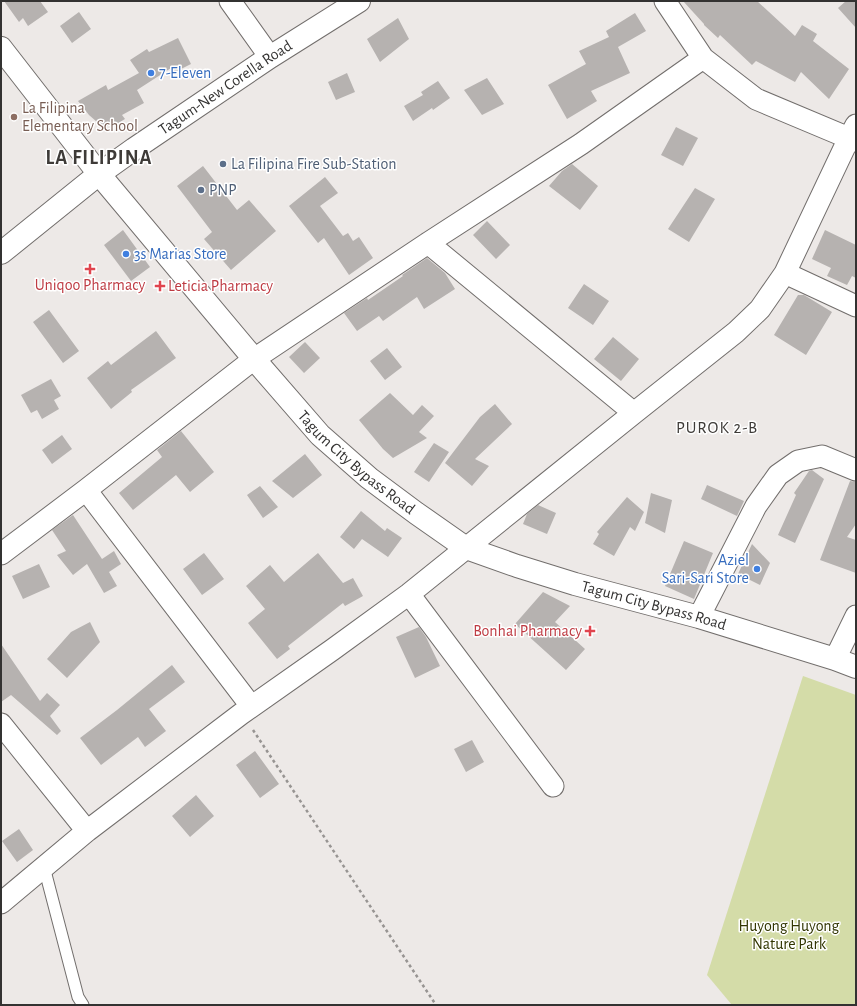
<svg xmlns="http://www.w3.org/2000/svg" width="857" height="1006" font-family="'Alegreya Sans',sans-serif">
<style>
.green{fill:#d4dca8}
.building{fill:#b6b2b0}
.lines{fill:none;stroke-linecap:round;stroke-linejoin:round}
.service-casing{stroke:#726e6c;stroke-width:13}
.minor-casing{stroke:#726e6c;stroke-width:23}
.secondary-casing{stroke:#726e6c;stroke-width:24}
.primary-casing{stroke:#726e6c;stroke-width:24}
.path{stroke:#979492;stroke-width:2.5;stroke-dasharray:3 3;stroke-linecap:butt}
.service{stroke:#fff;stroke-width:11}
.minor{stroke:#fff;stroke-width:21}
.secondary{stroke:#fff;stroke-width:22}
.primary{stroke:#fff;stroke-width:22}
.shop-dot{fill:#3f7fe0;stroke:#fff;stroke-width:1.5}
.education-dot{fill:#8d6e63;stroke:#fff;stroke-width:1.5}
.service-dot{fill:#5c6f8a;stroke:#fff;stroke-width:1.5}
.health-dot{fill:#e0444e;stroke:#fff;stroke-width:1.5}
.labels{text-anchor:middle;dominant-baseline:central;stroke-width:3;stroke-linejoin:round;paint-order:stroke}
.shop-label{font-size:16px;fill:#366cbe;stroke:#fff;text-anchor:start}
.street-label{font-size:16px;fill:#333231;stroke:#fff}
.education-label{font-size:16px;fill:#785e54;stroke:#fff;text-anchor:start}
.service-label{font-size:16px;fill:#4e5e75;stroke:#fff;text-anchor:start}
.health-label{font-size:16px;fill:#be3a42;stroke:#fff}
.park-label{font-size:16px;fill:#313501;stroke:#fff}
.neighbourhood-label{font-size:17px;letter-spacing:1px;fill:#3e3b38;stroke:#fff}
.district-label{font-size:20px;font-weight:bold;letter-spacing:1px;fill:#3e3b38;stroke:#fff}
</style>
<rect width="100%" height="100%" fill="#ede9e7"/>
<!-- green -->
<path class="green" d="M803,676L856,695V1005H732L707,975Z"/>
<!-- building -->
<path class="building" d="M4,1H40L48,12L28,26L23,18L19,22Z
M683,1H757L795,36L802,25L817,34L813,41L849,69L829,99L801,72L795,82L756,61L752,65L720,35L718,38L704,25V24Z
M846,1H856V28L838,8Z
M79,12L91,29L72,43L60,26Z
M635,13L646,31L618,47L630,73L591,91L597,101L567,119L548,85L586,64L579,51L609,37L606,31Z
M398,18L409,39L380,62L367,39Z
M178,38L191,64L173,73L171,68L137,90L144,103L122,115L125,119L113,126H105L97,122L89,115L78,101L106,85L108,90L139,73L130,60L147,49L149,52Z
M347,73L355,92L336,100L328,82Z
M487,78L504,104L482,115L464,90Z
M438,81L450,98L433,110L432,108L413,121L404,106L423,95L421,92Z
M676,127L698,138L683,166L661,155Z
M572,164L598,186L580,210L549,186L562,171Z
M203,166L237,210L249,200L276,231L231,270L204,239L212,232L177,186Z
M325,177L338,193L320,206L343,236L348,233L353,241L359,237L373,258L349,275L324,238L318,243L289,206Z
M695,188L715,199L689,242L668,229Z
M487,221L510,245L496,259L473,235Z
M123,230L150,267L131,281L104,245Z
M825,230L856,245V278L852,276L847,285L827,276L831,268L812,259Z
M427,258L445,273L455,289L424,309L417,297L383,321L379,316L357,331L344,313L367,298L368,300L403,276L402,275Z
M584,284L609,301L593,325L568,308Z
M798,295H804L832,312L806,355L774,335Z
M49,310L79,351L63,363L33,322Z
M156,331L176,358L131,390L132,392L111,409L87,378L108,361L111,365Z
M613,337L639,359L621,381L594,359Z
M305,342L320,358L304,373L289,357Z
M387,348L402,367L385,380L370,361Z
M51,379L61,396L54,400L59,409L42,419L37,410L31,413L21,395Z
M390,393L413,415L422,405L434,416L419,432L427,438L393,458L383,449L359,420Z
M495,404L512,424L475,459L489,466L472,486L445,463L480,417Z
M181,431L214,472L190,492L176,475L133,510L119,493L162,457L157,450Z
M62,435L72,449L52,464L42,450Z
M434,443L449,452L429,482L414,472Z
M305,454L322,475L293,498L272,481Z
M812,470L824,479L795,543L778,535L796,495L794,493L809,471Z
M850,481L856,482V524L847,537L856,540V573L820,560Z
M707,485L744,501L737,516L701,499Z
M260,486L278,507L263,518L247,495Z
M651,493L672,500L665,533L645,523Z
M627,497L644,512L635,531L630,527L614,556L593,544L599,534L597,532Z
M538,505L556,513L547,534L523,524L527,514Z
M361,511L385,531L387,528L402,538L388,557L362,539L354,549L340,537Z
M73,515L102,559L114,551L121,564L109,572L117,586L104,593L87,564L73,575L57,555L66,551L52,530Z
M684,541L713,553L694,599L665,586Z
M752,544L770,563L760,585L738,574Z
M204,553L224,579L202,595L183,569Z
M318,553L343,583L353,578L363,596L345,606L343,603L288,646L290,649L277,659L248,623L265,609L246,586L270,565L284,582Z
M39,564L50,587L23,599L12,576Z
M543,592L570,606L555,622L585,649L566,670L515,624Z
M90,622L100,642L67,678L47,659L71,632Z
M419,627L426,637L440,666L415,678L396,637Z
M1,644L40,701L47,693L60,705L50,716L61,731L57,735L11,695L1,702Z
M172,665L185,682L149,709L166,731L145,747L138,737L101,765L80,738L117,710Z
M472,740L484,762L466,772L454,749Z
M255,751L279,784L260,798L236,765Z
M196,795L214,816L190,837L172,816Z
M19,829L33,850L17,862L2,841Z"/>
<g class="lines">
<defs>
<path id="service" d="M44,867L78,997L83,1005"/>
<path id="minor" d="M230,1L270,57
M665,1L703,58L756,99L856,141
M428,243L634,413
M785,273L856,306
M86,490L251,706
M1,554L86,490L254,359L428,243L581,144L703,58
M409,594L553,786
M699,617L756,506L778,475L798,461L822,456L856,470
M835,659L856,616
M1,724L87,831
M1,903L87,831L241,714L332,650L409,594L634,413L736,332L760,309L785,273L849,138L856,125"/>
<g id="secondary">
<path id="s1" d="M1,253L99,174L134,149L270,57L359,1"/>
</g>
<g id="primary">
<path id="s2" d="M1,48L99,174L254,359L320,435L369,478L416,513L466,548L517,566L575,584L699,617L835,659L856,667"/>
</g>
</defs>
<!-- service casing -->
<use href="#service" class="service-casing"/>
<!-- minor casing -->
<use href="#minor" class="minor-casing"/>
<!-- secondary casing -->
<use href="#secondary" class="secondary-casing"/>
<!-- primary casing -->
<use href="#primary" class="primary-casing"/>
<!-- path -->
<path class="path" d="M253,730L436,1005"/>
<!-- service -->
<use href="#service" class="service"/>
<!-- minor -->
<use href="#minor" class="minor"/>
<!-- secondary -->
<use href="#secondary" class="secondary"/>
<!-- primary -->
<use href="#primary" class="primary"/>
</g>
<!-- markers -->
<g class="shop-dot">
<circle cx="151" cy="73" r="4"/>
<circle cx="126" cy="254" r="4"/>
<circle cx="757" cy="569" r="4"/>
</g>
<circle class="education-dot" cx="14" cy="117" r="4"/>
<g class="service-dot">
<circle cx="223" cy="164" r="4"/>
<circle cx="201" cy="190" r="4"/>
</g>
<g class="health-dot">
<path d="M88 263h4v4h4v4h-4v4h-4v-4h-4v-4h4z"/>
<path d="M158 280h4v4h4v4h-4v4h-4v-4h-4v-4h4z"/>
<path d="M588 625h4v4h4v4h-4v4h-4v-4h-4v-4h4z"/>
</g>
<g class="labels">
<!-- shop labels -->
<g class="shop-label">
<text x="159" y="73">7-Eleven</text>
<text x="134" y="254">3s Marias Store</text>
<text x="749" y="560" text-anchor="end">Aziel<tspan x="749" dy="18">Sari-Sari Store</tspan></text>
</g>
<!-- street labels -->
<g class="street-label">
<text stroke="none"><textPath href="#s1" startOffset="279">Tagum-New Corella Road</textPath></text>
<text stroke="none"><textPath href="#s2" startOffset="547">Tagum City Bypass Road</textPath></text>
<text stroke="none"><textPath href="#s2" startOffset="883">Tagum City Bypass Road</textPath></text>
</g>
<!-- education labels -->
<g class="education-label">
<text x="22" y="108">La Filipina<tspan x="22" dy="18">Elementary School</tspan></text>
</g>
<!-- service labels -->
<g class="service-label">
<text x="231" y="164">La Filipina Fire Sub-Station</text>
<text x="209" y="190">PNP</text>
</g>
<!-- health labels -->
<g class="health-label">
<text x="90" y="285">Uniqoo Pharmacy</text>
<text x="168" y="286" text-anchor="start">Leticia Pharmacy</text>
<text x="582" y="631" text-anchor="end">Bonhai Pharmacy</text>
</g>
<!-- park labels -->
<g class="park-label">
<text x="789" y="926">Huyong Huyong<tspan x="789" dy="18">Nature Park</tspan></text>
</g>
<!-- neighbourhood labels -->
<g class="neighbourhood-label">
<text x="717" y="427">PUROK 2-B</text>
</g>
<!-- district labels -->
<g class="district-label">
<text x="99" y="158">LA FILIPINA</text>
</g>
</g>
<!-- border -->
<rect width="857" height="1006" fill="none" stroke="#333231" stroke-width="4"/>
</svg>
